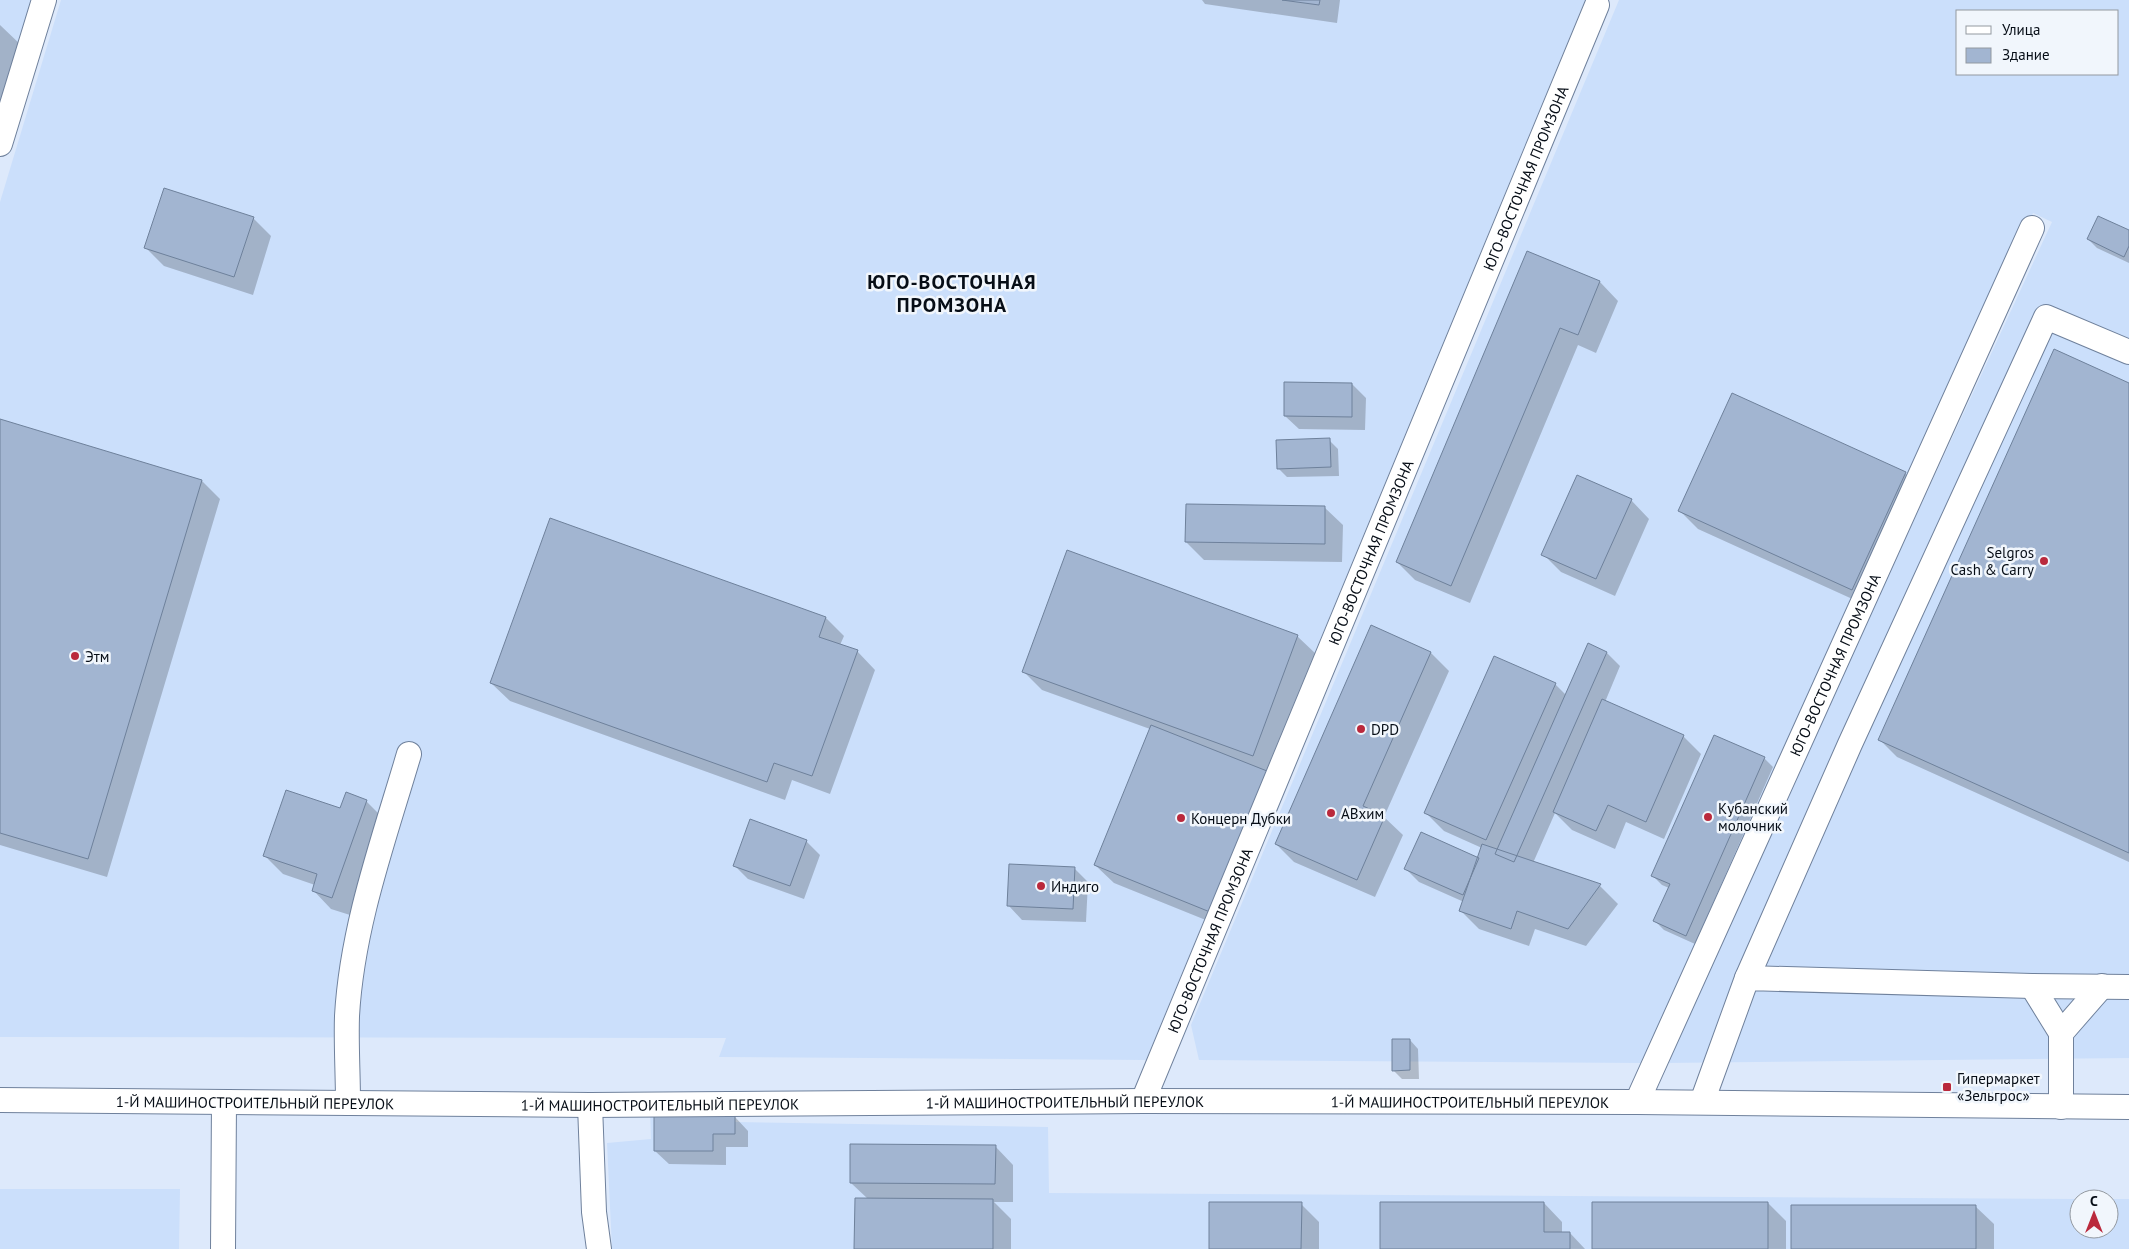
<svg xmlns="http://www.w3.org/2000/svg" width="2129" height="1249" font-family="'PT Sans',sans-serif">
<style>
.built{fill:#cbdffb;fill-rule:evenodd}
.shadow{fill:#0003}
.building{fill:#a2b5d1;stroke:#6e819b}
.lines{fill:none;stroke-linecap:round;stroke-linejoin:round}
.minor-casing{stroke:#6f819c;stroke-width:26}
.minor{stroke:#fff;stroke-width:24}
.poi-dot{fill:#ba293c;stroke:#f1f6fc;stroke-width:2}
.labels{text-anchor:middle;dominant-baseline:central;stroke-width:5;stroke-linejoin:round;paint-order:stroke}
.street-label{font-size:15px;fill:#060d16;stroke:#f1f6fc}
.poi-label{font-size:15px;fill:#060d16;stroke:#f1f6fc;text-anchor:start}
.district-label{font-size:20px;font-weight:bold;letter-spacing:1px;fill:#060d16;stroke:#f1f6fc}
</style>
<rect width="100%" height="100%" fill="#dde9fb"/>
<!-- built -->
<path class="built" d="M0,0H33L0,107Z
M61,0H1585L1146,1060L719,1057L726,1038L0,1037V202Z
M1619,0H2129V1058L1663,1063L2052,222L2033,213L1645,1063L1199,1060L1191,1025ZM1958,11H2118V74H1958Z
M650,1109L734,1110V1122L1048,1127L1049,1193L2080,1199L2079,1229H2109V1199H2129V1249H612L607,1143L651,1139Z
M0,1189H180L179,1249H0Z"/>
<!-- shadow -->
<path class="shadow" d="M1202,0H1340L1337,23L1205,4Z
M0,25L21,45L0,109Z
M253,218L271,236L253,295L164,266L146,248Z
M2129,232V263L2097,248L2088,239Z
M1527,252L1600,282L1618,301L1596,353L1578,345L1470,603L1415,580L1397,562Z
M1352,384L1366,398L1365,430L1299,429L1285,416Z
M2129,384V862L1897,757L1879,739Z
M0,421L202,481L220,499L107,877L0,845Z
M1329,440L1338,449L1339,476L1287,477L1278,468Z
M1905,473L1923,491L1870,607L1698,529L1680,511Z
M1631,500L1649,519L1615,596L1561,572L1543,554Z
M1324,507L1343,525L1342,562L1204,560L1186,542Z
M826,618L844,636L840,645L857,651L875,670L830,794L792,780L785,800L510,701L491,683Z
M1297,636L1316,654L1271,774L1265,772L1284,791L1228,929L1114,883L1095,865L1150,729L1042,690L1023,671Z
M1431,653L1449,671L1384,817L1403,835L1375,897L1294,862L1276,844Z
M1607,653L1620,666L1605,702L1683,736L1701,754L1664,839L1626,822L1615,849L1572,830L1555,813L1533,863L1600,886L1618,904L1586,946L1535,929L1529,946L1479,929L1461,911L1464,902L1419,882L1406,869L1479,859L1482,848L1444,831L1426,813L1555,684L1567,696Z
M1764,758L1773,767L1695,944L1664,930L1655,921L1669,888L1662,885L1653,876Z
M366,801L384,819L350,915L331,909L313,890L315,885L283,874L264,855L341,810Z
M806,841L820,855L804,899L748,879L735,866Z
M1074,868L1088,882L1086,922L1022,920L1009,906Z
M1410,1040L1418,1049L1419,1079H1402L1393,1070Z
M735,1117L748,1131V1147H726V1165L669,1164L655,1151Z
M995,1146L1013,1165V1202H994L1011,1219V1249H856L868,1199L851,1183Z
M1544,1203L1562,1222V1233H1570L1585,1249H1382Z
M1768,1203L1786,1221V1249H1594Z
M1301,1204L1319,1222V1249H1210Z
M1975,1206L1994,1224V1249H1792Z"/>
<!-- building -->
<path class="building" d="M1282,0H1320L1319,5Z
M164,188L254,217L234,277L144,248Z
M2098,216L2129,230V246L2124,257L2087,239Z
M1527,251L1600,281L1578,335L1560,328L1451,586L1396,562Z
M2054,349L2129,383V853L1878,740Z
M1284,382L1352,383V417L1284,416Z
M1732,393L1906,472L1852,590L1678,511Z
M0,419L202,480L88,859L0,833Z
M1330,438L1331,467L1277,469L1276,440Z
M1577,475L1632,499L1596,579L1541,555Z
M1186,504L1325,506V544L1185,542Z
M550,518L826,617L819,637L858,650L812,776L774,763L767,782L490,683Z
M1067,550L1298,635L1253,756L1022,672Z
M1371,625L1431,652L1363,806L1385,816L1357,880L1275,844Z
M1588,643L1607,652L1514,862L1495,854Z
M1494,656L1556,683L1486,840L1424,813Z
M1602,699L1684,735L1646,822L1608,805L1596,831L1553,812Z
M1151,725L1267,771L1210,912L1094,865Z
M1714,735L1765,757L1686,936L1653,921L1670,884L1651,876Z
M286,790L340,808L346,792L367,800L332,898L312,891L317,874L263,856Z
M750,819L807,840L790,886L733,866Z
M1421,832L1479,858L1463,895L1404,869Z
M1482,844L1601,884L1568,929L1517,911L1511,929L1459,911Z
M1009,864L1075,867L1073,909L1007,906Z
M1392,1039H1410V1070L1392,1071Z
M654,1115L735,1116V1134H713V1151H654Z
M850,1144L996,1145L995,1184L850,1183Z
M855,1198L993,1199V1249H854Z
M1209,1202H1302L1301,1249H1209Z
M1380,1202H1544V1232H1570V1249H1380Z
M1592,1202H1768V1249H1592Z
M1791,1205H1976V1249H1791Z"/>
<g class="lines">
<defs>
<g id="minor">
<path d="M0,144L44,0"/>
<path d="M1747,978L1850,744L2046,317L2129,352"/>
<path d="M2032,986L2061,1033V1107"/>
<path d="M2061,1033L2102,986"/>
<path id="s1" d="M0,1100L590,1105L1143,1101L1637,1102L2129,1107"/>
<path id="s2" d="M1143,1101L1597,5"/>
<path id="s3" d="M1637,1102L2032,228"/>
<path d="M1702,1102L1747,978L2032,986L2129,987"/>
<path d="M348,1103C348,1074 346,1044 347,1016C352,926 384,839 409,754"/>
<path d="M590,1105L594,1212L599,1249"/>
<path d="M223,1249L224,1102"/>
</g>
</defs>
<!-- minor casing -->
<use href="#minor" class="minor-casing"/>
<!-- minor -->
<use href="#minor" class="minor"/>
</g>
<!-- markers -->
<g class="poi-dot">
<circle cx="2044" cy="561" r="5"/>
<circle cx="75" cy="656" r="5"/>
<circle cx="1361" cy="729" r="5"/>
<circle cx="1331" cy="813" r="5"/>
<circle cx="1708" cy="817" r="5"/>
<circle cx="1181" cy="818" r="5"/>
<circle cx="1041" cy="886" r="5"/>
<rect x="1942" y="1082" width="10" height="10" rx="2.5"/>
</g>
<g class="labels">
<!-- street labels -->
<g class="street-label">
<text stroke="none"><textPath href="#s2" startOffset="999">ЮГО-ВОСТОЧНАЯ ПРОМЗОНА</textPath></text>
<text stroke="none"><textPath href="#s2" startOffset="594">ЮГО-ВОСТОЧНАЯ ПРОМЗОНА</textPath></text>
<text stroke="none"><textPath href="#s3" startOffset="480">ЮГО-ВОСТОЧНАЯ ПРОМЗОНА</textPath></text>
<text stroke="none"><textPath href="#s2" startOffset="174">ЮГО-ВОСТОЧНАЯ ПРОМЗОНА</textPath></text>
<text stroke="none"><textPath href="#s1" startOffset="1470">1-Й МАШИНОСТРОИТЕЛЬНЫЙ ПЕРЕУЛОК</textPath></text>
<text stroke="none"><textPath href="#s1" startOffset="255">1-Й МАШИНОСТРОИТЕЛЬНЫЙ ПЕРЕУЛОК</textPath></text>
<text stroke="none"><textPath href="#s1" startOffset="1065">1-Й МАШИНОСТРОИТЕЛЬНЫЙ ПЕРЕУЛОК</textPath></text>
<text stroke="none"><textPath href="#s1" startOffset="660">1-Й МАШИНОСТРОИТЕЛЬНЫЙ ПЕРЕУЛОК</textPath></text>
</g>
<!-- poi labels -->
<g class="poi-label">
<text x="2034" y="552" text-anchor="end">Selgros<tspan x="2034" dy="17">Cash &amp; Carry</tspan></text>
<text x="85" y="656">Этм</text>
<text x="1371" y="729">DPD</text>
<text x="1718" y="808">Кубанский<tspan x="1718" dy="17">молочник</tspan></text>
<text x="1341" y="813">АВхим</text>
<text x="1191" y="818">Концерн Дубки</text>
<text x="1051" y="886">Индиго</text>
<text x="1957" y="1078">Гипермаркет<tspan x="1957" dy="17">«Зельгрос»</tspan></text>
</g>
<!-- district labels -->
<g class="district-label">
<text x="952" y="282">ЮГО-ВОСТОЧНАЯ<tspan x="952" dy="23">ПРОМЗОНА</tspan></text>
</g>
</g>
<!-- legend -->
<rect x="1956" y="10" width="162" height="65" fill="#f1f6fc" stroke="#9399a0"/>
<rect x="1966" y="26" width="25" height="8" fill="#ffffff" stroke="#9399a0"/>
<text x="2002" y="35" font-size="15" fill="#060d16">Улица</text>
<rect x="1966" y="48" width="25" height="15" fill="#a2b5d1" stroke="#9399a0"/>
<text x="2002" y="60" font-size="15" fill="#060d16">Здание</text>
<!-- north arrow -->
<g transform="translate(2094 1214)"><circle r="24" fill="#f1f6fc" stroke="#9399a0"/>
<path d="M0-4L9 19L0 12L-9 19Z" fill="#ba293c"/>
<text y="-8" font-size="14" font-weight="bold" text-anchor="middle" fill="#060d16">С</text>
</g>
</svg>
